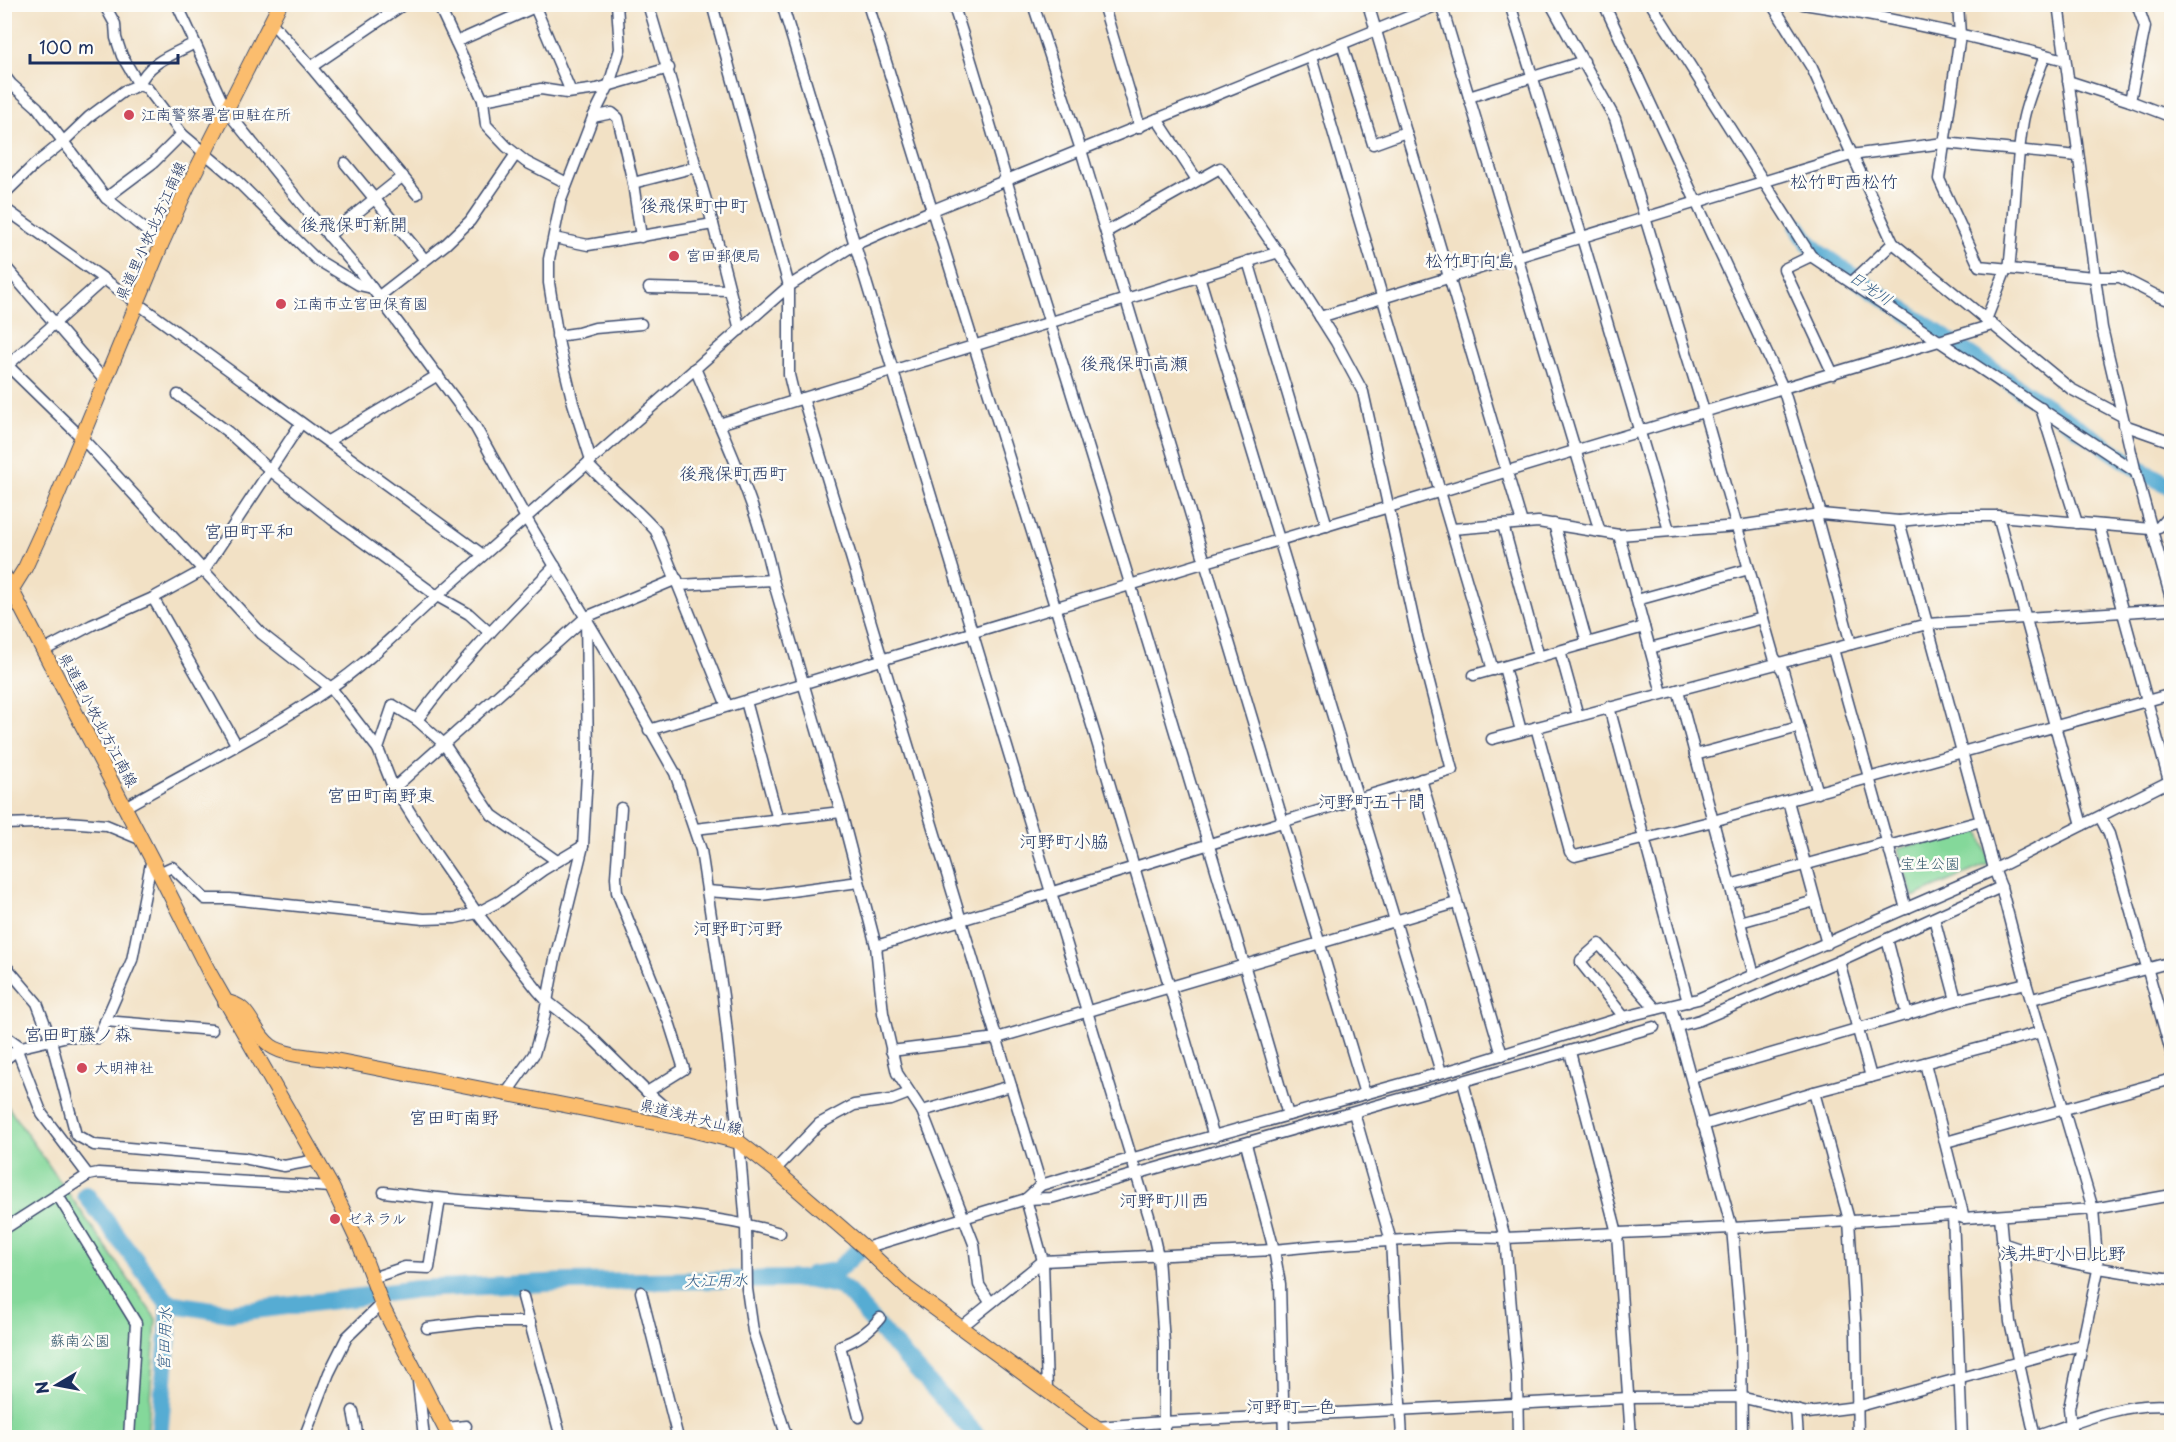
<svg xmlns="http://www.w3.org/2000/svg" width="2176" height="1442" font-family="'Playpen Sans','Klee One',sans-serif">
<rect width="100%" height="100%" fill="#fdfcf7"/>
<filter id="ink" filterUnits="userSpaceOnUse"><feTurbulence type="fractalNoise" baseFrequency=".0167" numOctaves="2"/><feDisplacementMap in="SourceGraphic" scale="12" xChannelSelector="R" yChannelSelector="G"/><feConvolveMatrix kernelMatrix="1 2 1 2 8 2 1 2 1" color-interpolation-filters="sRGB"/></filter>
<filter id="wash" filterUnits="userSpaceOnUse"><feTurbulence type="fractalNoise" baseFrequency=".008" numOctaves="4" result="noise"/><feDisplacementMap in="SourceGraphic" scale="24" xChannelSelector="R" yChannelSelector="G"/><feGaussianBlur stdDeviation="1.35" result="paint"/><feColorMatrix in="noise" values="0 0 0 0 0 0 0 0 0 0 0 0 0 0 0 0 0 1.4 0 .05"/><feComposite in="paint" operator="in"/></filter>
<g filter="url(#wash)">
<rect width="100%" height="100%" fill="#f2e1c5"/>
<g fill="#84d89a" stroke="#50847c" stroke-width="1.5">
<path d="M1978,827L1990,863L1913,897L1898,849Z"/>
<path d="M4,1101L156,1319L147,1437H5Z"/>
</g>
<g fill="none" stroke-linecap="round" stroke-linejoin="round">
<g stroke="#57acd3" stroke-width="18">
<path d="M1798,227L1808,242L1820,254L2142,471L2172,487"/>
<path d="M86,1195L168,1303V1334L159,1438"/>
<path d="M811,1275L836,1271L857,1252"/>
<path d="M386,1293L417,1289L567,1282L805,1279C842,1285 842,1282 865,1313L979,1438"/>
<path d="M168,1303L230,1313L368,1296"/>
</g>
</g>
</g>
<g filter="url(#ink)">
<g fill="none" stroke-linecap="round" stroke-linejoin="round">
<g stroke="#3b4a6d" stroke-width="13">
<g id="minor">
<path d="M104,4L115,24L116,38L122,56L139,85L147,88L182,134L233,177L316,259L359,285L372,288"/>
<path d="M177,4L226,110L309,213L360,272L475,426L526,518L618,672L675,773L701,850L723,996L739,1142L746,1225L747,1289L753,1331L787,1438"/>
<path d="M438,4L483,100L486,125L507,147L526,162L567,183"/>
<path d="M648,4L713,224L740,330"/>
<path d="M712,4L789,286V375L795,400"/>
<path d="M782,4L1149,1216L1158,1256L1164,1343V1438"/>
<path d="M868,4L1095,735L1214,1137"/>
<path d="M953,4C981,88 1003,172 1029,256C1118,541 1205,828 1288,1115"/>
<path d="M1033,4L1081,150L1365,1094"/>
<path d="M1103,4L1140,127"/>
<path d="M1368,4L1522,523"/>
<path d="M1441,4L1600,532"/>
<path d="M1510,4L1580,231L1669,530"/>
<path d="M1551,4L1615,119L1704,411L1774,657L1783,671L1818,793"/>
<path d="M1604,4L1783,388L1821,514"/>
<path d="M1651,4L1811,256L2136,472"/>
<path d="M1772,4L1812,68L1893,243L2071,389L2122,416"/>
<path d="M1803,4C1891,17 1979,38 2065,60"/>
<path d="M1958,4L1960,35L1939,179L1979,266L2094,277H2120L2157,296L2172,301"/>
<path d="M2058,4L2102,328L2135,469L2172,602"/>
<path d="M4,7L8,4"/>
<path d="M271,22L311,67L417,194"/>
<path d="M456,42L535,7L571,92"/>
<path d="M1342,44L1373,144L1406,132"/>
<path d="M1311,57L1493,670"/>
<path d="M311,67L404,4"/>
<path d="M4,75L11,84L37,107L106,198L154,162L182,134"/>
<path d="M2068,81L2130,101L2172,117"/>
<path d="M1469,97L1584,61"/>
<path d="M483,100L541,89L567,93L597,89L669,68"/>
<path d="M2130,101L2145,27L2137,4"/>
<path d="M593,117L612,113L618,118L633,183L641,237"/>
<path d="M1157,119L1197,180"/>
<path d="M345,163L425,260"/>
<path d="M633,183L696,167"/>
<path d="M4,194L33,166L64,141L89,117L124,91L139,85C148,62 174,54 195,43"/>
<path d="M106,198L162,243"/>
<path d="M4,208L104,279L483,555"/>
<path d="M328,236L403,176"/>
<path d="M554,238L588,245L713,224"/>
<path d="M1811,256L1784,269L1833,374"/>
<path d="M1248,261L1327,526"/>
<path d="M4,265L105,381"/>
<path d="M2009,269C2015,220 2015,170 2023,121C2027,99 2038,76 2045,55"/>
<path d="M1199,276L1441,1072"/>
<path d="M1852,282L1893,243"/>
<path d="M649,288L728,290"/>
<path d="M378,297L446,244L470,221L516,154"/>
<path d="M1320,317L1851,155L1944,143L2078,156"/>
<path d="M1986,320L2006,269"/>
<path d="M557,336L578,333L595,328L641,324"/>
<path d="M4,362L81,437L262,634L331,688L378,749L391,782L436,854L477,913L538,991L547,1001L584,1030L647,1092L691,1130"/>
<path d="M8,365L104,279"/>
<path d="M695,368C724,437 758,506 773,580L841,812L876,946L883,1013L897,1073L922,1111L974,1244L979,1285L990,1302"/>
<path d="M178,395L228,432L270,470L333,520L437,596L469,614L490,633"/>
<path d="M803,398L1041,1185"/>
<path d="M2041,408L2077,523"/>
<path d="M719,424L1279,252"/>
<path d="M2124,425L2172,442"/>
<path d="M328,441L438,375"/>
<path d="M591,460L573,403L559,345L549,283V259L561,200L593,117L609,85L620,49L617,4"/>
<path d="M588,463L591,468C612,490 636,508 656,531L727,706"/>
<path d="M1816,515L1851,644"/>
<path d="M1998,516L2082,825"/>
<path d="M1899,521L1994,869L2001,887L2026,983L2093,1209L2098,1270L2069,1408L2072,1438"/>
<path d="M1554,524L1587,643"/>
<path d="M1503,525L1539,657"/>
<path d="M2099,525L2169,781"/>
<path d="M1452,529L1538,522L1619,535L1738,526L1821,514L1899,521L1950,516H1998L2151,529L2159,527L2172,512"/>
<path d="M1619,535L1662,693"/>
<path d="M679,585L773,580"/>
<path d="M153,598L236,744"/>
<path d="M1637,600L1749,569"/>
<path d="M1650,648L1763,618"/>
<path d="M1833,649L1906,909"/>
<path d="M43,651L92,625L153,598L204,570L301,423"/>
<path d="M1560,651L1578,716"/>
<path d="M1504,667L1521,731"/>
<path d="M1474,675L1644,627"/>
<path d="M1678,690L1754,975"/>
<path d="M746,701L778,820"/>
<path d="M1609,707L1688,1002"/>
<path d="M417,720C458,664 506,615 555,566"/>
<path d="M1536,727L1570,852L1575,856L1713,821L2172,694"/>
<path d="M649,730L1992,325"/>
<path d="M1492,739L1927,624L2172,609"/>
<path d="M378,749L393,705L417,720L444,744L492,815L557,861"/>
<path d="M1695,755L1799,727"/>
<path d="M1421,779L1502,1055"/>
<path d="M394,788L586,617L677,579"/>
<path d="M1788,801L1827,944"/>
<path d="M125,807C193,768 265,733 330,688C369,662 402,627 437,596L789,286L854,245L933,210L1440,4"/>
<path d="M621,808L616,877L617,892L670,1025L684,1069L647,1092"/>
<path d="M2100,817L2109,834L2172,1055"/>
<path d="M4,824L67,822L106,825L142,840"/>
<path d="M695,829L841,812"/>
<path d="M159,873L172,867L205,899H230L424,919L455,918L477,913L500,901L543,870L583,846"/>
<path d="M1730,885L1881,844L1888,846L1981,821"/>
<path d="M707,891L761,895L859,882"/>
<path d="M1934,918L1956,1000"/>
<path d="M1740,922L1815,901"/>
<path d="M1887,939L1907,1015"/>
<path d="M876,946L1452,770L1417,636L1363,392L1336,342L1291,271L1220,168L1106,232"/>
<path d="M1839,961L1871,1077"/>
<path d="M4,964L37,1003L51,1040L76,1135L94,1145L243,1158L284,1166L316,1160"/>
<path d="M2032,999L2172,962"/>
<path d="M1671,1006L1732,1228L1741,1331L1742,1438"/>
<path d="M1624,1017L1581,963V960L1599,944L1656,1009"/>
<path d="M105,1021L212,1030"/>
<path d="M1678,1026L1700,1020L1839,961L2001,887"/>
<path d="M4,1035L21,1047"/>
<path d="M17,1050L42,1114L88,1175"/>
<path d="M891,1051L997,1038L1456,903"/>
<path d="M1570,1052L1617,1233L1631,1438"/>
<path d="M4,1060L21,1047L51,1040L68,1036L98,1038L132,960L152,858"/>
<path d="M1925,1063L1964,1218"/>
<path d="M1692,1077L1956,1000L2026,983"/>
<path d="M1463,1082L1505,1238L1517,1377L1518,1438"/>
<path d="M1814,1092L1849,1220L1856,1334L1858,1438"/>
<path d="M505,1095L534,1054L543,1023L555,959L583,846L588,756L586,618"/>
<path d="M922,1111L1011,1086"/>
<path d="M1354,1113L1391,1241L1402,1438"/>
<path d="M1703,1125L1814,1092L2041,1032"/>
<path d="M1946,1142L2172,1079"/>
<path d="M1246,1144L1274,1250L1280,1284L1284,1438"/>
<path d="M775,1170L819,1124L854,1105L891,1100L909,1093"/>
<path d="M384,1192C439,1199 493,1203 548,1206C629,1211 702,1211 780,1233"/>
<path d="M57,1194L136,1323L129,1438"/>
<path d="M1026,1199L1041,1185L1094,1169L1462,1067L1624,1017L1698,999L1987,873L2172,780"/>
<path d="M1026,1199L1043,1261L1047,1390"/>
<path d="M1953,1215L1962,1438"/>
<path d="M2000,1216L2010,1322L2035,1437C2078,1422 2125,1401 2172,1406"/>
<path d="M4,1229L88,1175L98,1173L332,1187"/>
<path d="M2002,1243C2057,1263 2114,1271 2172,1279"/>
<path d="M865,1248L1026,1199L1051,1198L1654,1027"/>
<path d="M372,1278L405,1267L429,1268L440,1199"/>
<path d="M641,1292L678,1438"/>
<path d="M523,1297L561,1438"/>
<path d="M427,1328L478,1322H530"/>
<path d="M960,1328L1043,1261L1274,1250L1326,1245L1451,1237L1505,1238L1732,1228L1953,1215L1964,1218L2093,1209L2172,1195"/>
<path d="M418,1381L424,1438"/>
<path d="M1796,1410L1798,1438"/>
<path d="M353,1411L358,1438"/>
<path d="M859,1417L840,1346C857,1340 869,1332 880,1318"/>
<path d="M446,1428L466,1426"/>
<path d="M304,1438L329,1373L347,1337L381,1304"/>
<path d="M1089,1438L1097,1427L1163,1422L1629,1398L1740,1397L1808,1413L1856,1407L2081,1345"/>
</g>
</g>
<g stroke="#3b4a6d" stroke-width="16">
<g id="major">
<path d="M4,575L159,873L209,972L332,1187L360,1246L384,1310L450,1438"/>
<path d="M12,589L25,568L52,509L162,243L187,188L280,4"/>
<path d="M225,1002C252,1004 251,1032 271,1046C285,1056 317,1057 335,1060L691,1130L739,1142L775,1170L865,1248L907,1288L1111,1438"/>
</g>
</g>
<use href="#minor" stroke="#fff" stroke-width="10"/>
<use href="#major" stroke="#fbbd6e" stroke-width="14"/>
</g>
</g>
<g fill="#d1495b" stroke="#fdfcf7" stroke-width="2">
<circle cx="129" cy="115" r="6"/>
<circle cx="674" cy="256" r="6"/>
<circle cx="281" cy="304" r="6"/>
<circle cx="82" cy="1068" r="6"/>
<circle cx="335" cy="1219" r="6"/>
</g>
<g text-anchor="middle" stroke-width="5" stroke-linejoin="round" paint-order="stroke">
<g font-size="15" fill="#1b2f5e" stroke="#fdfcf7" text-anchor="start">
<text x="141" y="120">江南警察署宮田駐在所</text>
<text x="686" y="261">宮田郵便局</text>
<text x="293" y="309">江南市立宮田保育園</text>
<text x="94" y="1073">大明神社</text>
<text x="347" y="1224">ゼネラル</text>
</g>
<g font-size="15" fill="#1b2f5e" stroke="#fdfcf7">
<text transform="translate(151 231) rotate(-66)" y="5">県道里小牧北方江南線</text>
<text transform="translate(98 720) rotate(62)" y="5">県道里小牧北方江南線</text>
<text transform="translate(691 1117) rotate(14)" y="5">県道浅井犬山線</text>
</g>
<g font-size="15" fill="#35596d" stroke="#fdfcf7">
<text x="1930" y="869">宝生公園</text>
<text x="80" y="1346">蘇南公園</text>
</g>
<g font-size="16" font-style="italic" fill="#305b87" stroke="#fdfcf7">
<text transform="translate(1871 288) rotate(34)" y="6">日光川</text>
<text transform="translate(716 1280) rotate(-1)" y="6">大江用水</text>
<text transform="translate(164 1339) rotate(-88)" y="6">宮田用水</text>
</g>
<g font-size="18" fill="#1b2f5e" stroke="#fdfcf7">
<text x="1844" y="188">松竹町西松竹</text>
<text x="694" y="212">後飛保町中町</text>
<text x="354" y="231">後飛保町新開</text>
<text x="1470" y="267">松竹町向島</text>
<text x="1134" y="370">後飛保町高瀬</text>
<text x="733" y="480">後飛保町西町</text>
<text x="249" y="538">宮田町平和</text>
<text x="381" y="802">宮田町南野東</text>
<text x="1372" y="808">河野町五十間</text>
<text x="1064" y="848">河野町小脇</text>
<text x="738" y="935">河野町河野</text>
<text x="78" y="1041">宮田町藤ノ森</text>
<text x="454" y="1124">宮田町南野</text>
<text x="1164" y="1207">河野町川西</text>
<text x="2063" y="1260">浅井町小日比野</text>
<text x="1291" y="1413">河野町一色</text>
</g>
</g>
<rect width="2176" height="1442" fill="none" stroke="#fdfcf7" stroke-width="24"/>
<g transform="translate(57 1385) rotate(260)" stroke="#fdfcf7" stroke-width="4.5" paint-order="stroke">
<path d="M0-4.5L10 22L0 15L-10 22Z" fill="#1b2f5e"/>
<text y="-9" font-size="16" font-weight="bold" text-anchor="middle" fill="#1b2f5e">N</text>
</g>
<path d="M30 54v9h148v-9" fill="none" stroke="#1b2f5e" stroke-width="3"/>
<text x="39" y="54" font-size="18" fill="#1b2f5e" stroke="#fdfcf7" stroke-width="4.5" paint-order="stroke">100 m</text>
</svg>
